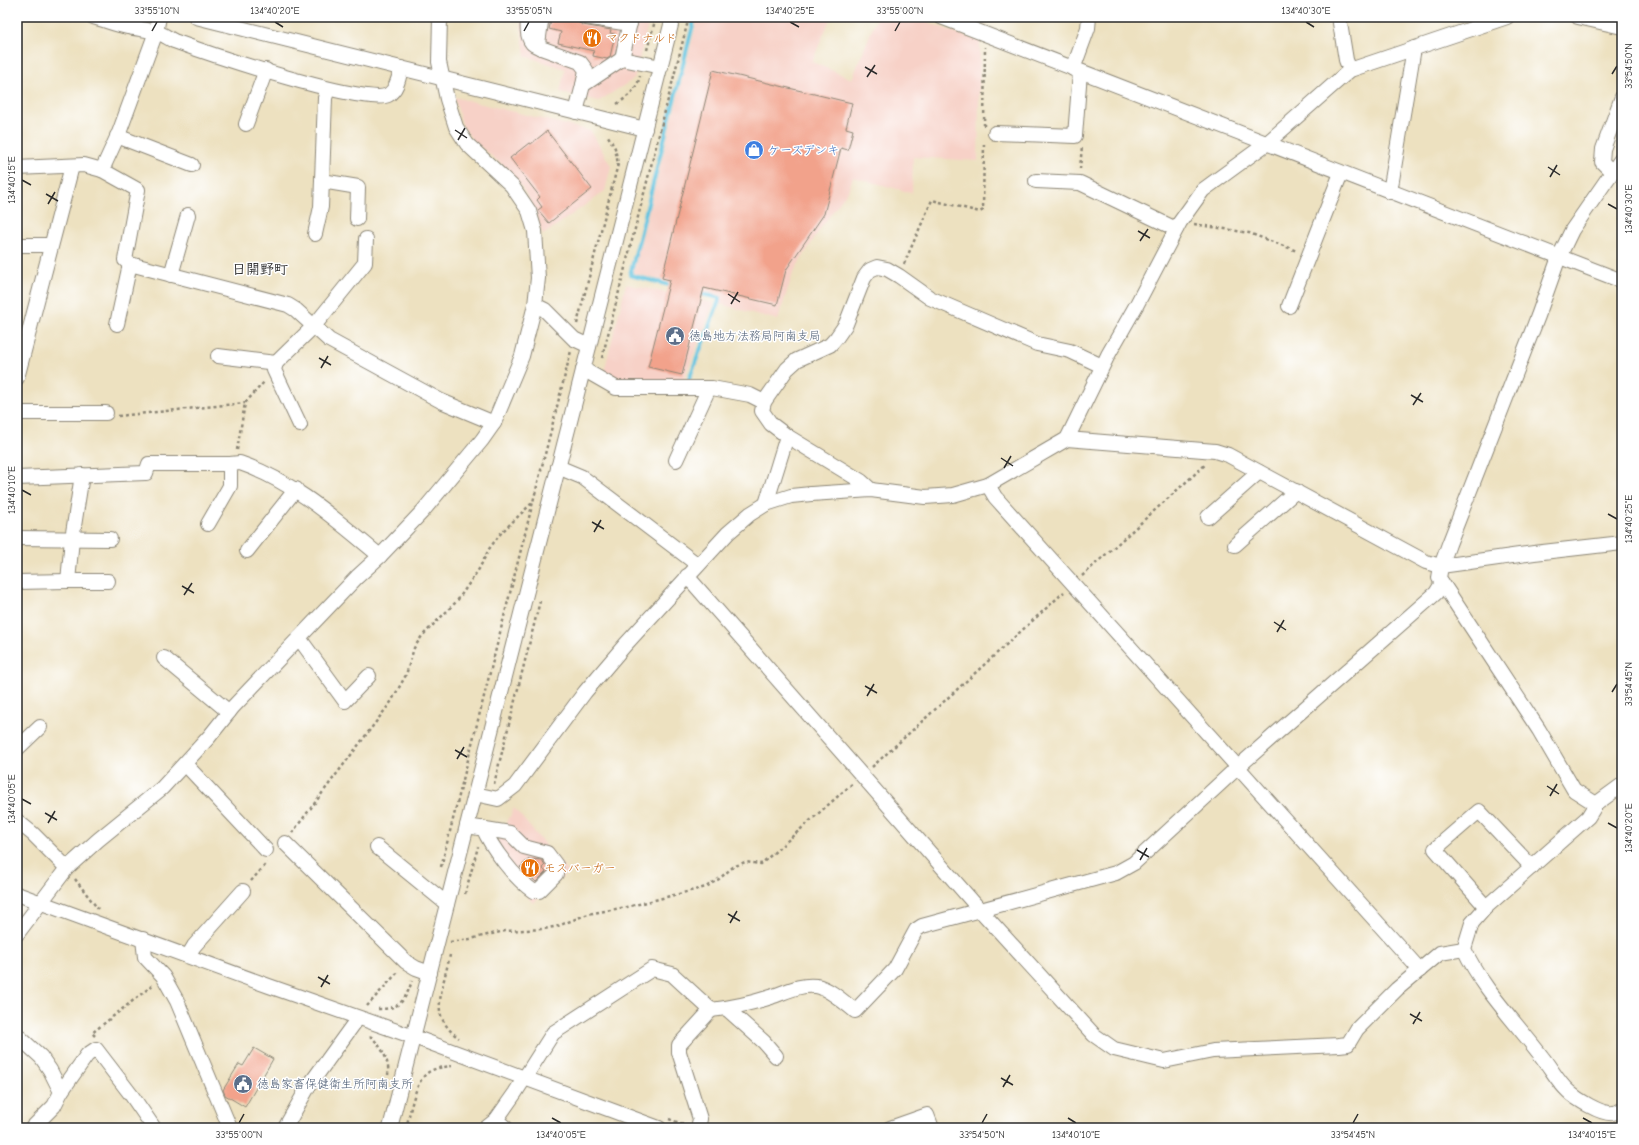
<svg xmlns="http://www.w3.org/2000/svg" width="1639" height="1145" font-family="'Comic Neue','Klee One',sans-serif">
<rect width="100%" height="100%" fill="#fff"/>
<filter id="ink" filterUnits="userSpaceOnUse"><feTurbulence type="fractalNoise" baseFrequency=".025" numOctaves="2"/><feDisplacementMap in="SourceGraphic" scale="8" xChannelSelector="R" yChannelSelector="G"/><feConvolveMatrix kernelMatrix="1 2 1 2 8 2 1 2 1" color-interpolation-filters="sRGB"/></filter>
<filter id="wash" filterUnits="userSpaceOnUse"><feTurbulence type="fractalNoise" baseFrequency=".012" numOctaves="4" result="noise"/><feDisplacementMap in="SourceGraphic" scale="16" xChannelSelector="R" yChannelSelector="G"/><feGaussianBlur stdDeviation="0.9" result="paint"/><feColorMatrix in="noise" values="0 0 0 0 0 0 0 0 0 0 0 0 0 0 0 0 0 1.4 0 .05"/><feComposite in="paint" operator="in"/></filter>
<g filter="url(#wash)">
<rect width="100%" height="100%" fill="#ede1c0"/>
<g fill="#f7d1c7">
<path d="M520,17H650L634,79L599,101L560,92L565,69L525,56Z"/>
<path d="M698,17H831L812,62L852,79L877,17H913L980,41L978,161L913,157L912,193L853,177L848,191L822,226L793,273L778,320L720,304L721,296L633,273Z"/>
<path d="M454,97L591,131L611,166L605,191L543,235L531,203L521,186L500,163L473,141L463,127Z"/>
<path d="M626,284L714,303L683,382L616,383L603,376Z"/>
<path d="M514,808L568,872L533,903L492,854Z"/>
</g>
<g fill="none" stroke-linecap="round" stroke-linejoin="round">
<g stroke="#61c3e0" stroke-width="4">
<path d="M673,286L630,275L695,17"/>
<path d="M689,379L720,298L697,293"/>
</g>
</g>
<g id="blocks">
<g fill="#f2a28b">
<path d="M552,17L577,18L579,23L583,25L611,30L610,33L615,34L610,57L607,59L593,56L594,51L558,43L561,32L549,29Z"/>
<path d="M713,70L852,103L846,128L853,130L848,150L841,148L824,214L786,270L777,305L704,288L682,375L648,367L670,280L662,278Z"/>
<path d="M547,131L592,189L549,223L538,210L542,207L537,200L540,197L510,158L529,143L531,144Z"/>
<path d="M529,859L542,860L545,865L542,868L546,872L536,882L520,867Z"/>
<path d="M254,1048L273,1059L245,1107L225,1095L223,1090L239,1064L243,1066Z"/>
</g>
</g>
</g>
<g filter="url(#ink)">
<use href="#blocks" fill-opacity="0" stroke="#8c8676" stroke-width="1"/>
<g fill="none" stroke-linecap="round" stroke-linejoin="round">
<g stroke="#8c8676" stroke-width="16">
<g id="minor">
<path d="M93,17C105,20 116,25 128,27C137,29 147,29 155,32C162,33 168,38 174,41C204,52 366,107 388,95C397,90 399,77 401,68"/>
<path d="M196,17L645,129"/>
<path d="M530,17C526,23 527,37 532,43C534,45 539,47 541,48"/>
<path d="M544,17L541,22L538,44L541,48L580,62L586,70L583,85"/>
<path d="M585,17L630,24"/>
<path d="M941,17L1622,281"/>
<path d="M1339,17L1346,60L1350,70"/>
<path d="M1578,17L1622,27"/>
<path d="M622,59L631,17"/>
<path d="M1073,69L1088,28L1089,17"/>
<path d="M576,112L583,85L622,59L661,67"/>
<path d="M246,124L266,70"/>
<path d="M995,133L1075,136L1080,72"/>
<path d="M117,136L192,165"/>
<path d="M17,168L84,165L102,170L119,133L156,32L159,17"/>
<path d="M102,170L138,190L125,260L130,264L288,305L296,310L329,340L441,401L494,423"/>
<path d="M1612,172L1602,162L1603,149L1622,97"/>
<path d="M322,181L358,187L357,219"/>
<path d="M1036,181L1080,183L1176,229"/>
<path d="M1390,192L1414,48"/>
<path d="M315,234L321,207L325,98L328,89"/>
<path d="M17,245H51"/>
<path d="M171,275L188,215"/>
<path d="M535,305L545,310L574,339L589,346"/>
<path d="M1289,306L1341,173"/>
<path d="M117,324L130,264"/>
<path d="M218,356L276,363L274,370L300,425"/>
<path d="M276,363L314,326L365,263L366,239"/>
<path d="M583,369L616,388H712L750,395L764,402"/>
<path d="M17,378L72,166"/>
<path d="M17,413H106"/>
<path d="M1067,439L1215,451L1228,455L1426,562L1441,566L1534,553L1622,543"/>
<path d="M676,460L709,388"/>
<path d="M558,467L582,477L698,565"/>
<path d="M82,475L72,539L68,581H108"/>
<path d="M17,478L146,473L149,464H230"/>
<path d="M988,485L995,497L1420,970"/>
<path d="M871,490L861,481L787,436L771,424L762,411L764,402L787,369L797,360L830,345L837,337L846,324L864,278L870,270L877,267L887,269L899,276L930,298L1037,344L1070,351L1102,366"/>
<path d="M766,504L787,436"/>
<path d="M1208,517L1259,472"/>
<path d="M208,524L230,486V464L240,463C295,482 336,520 380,556"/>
<path d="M17,538L110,539"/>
<path d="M1235,545L1296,491"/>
<path d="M247,551L296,489"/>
<path d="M687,576L980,910L1094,1035L1114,1049L1164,1061L1213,1051L1339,1045L1348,1044L1357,1029L1397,989L1440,953L1464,949"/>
<path d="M17,582L68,581"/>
<path d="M299,638L345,701L369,676"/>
<path d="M164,658L229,712"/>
<path d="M17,749L40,727"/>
<path d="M185,764L266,850"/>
<path d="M1622,785L1596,804L1588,817L1486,907L1472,923L1464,949C1483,990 1515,1021 1542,1057C1551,1068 1558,1082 1568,1091C1576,1099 1602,1115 1613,1113C1616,1113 1619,1111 1622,1110"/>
<path d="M475,794L498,799L515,786L585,692L625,645L728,533L750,514L766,504L791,496L811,494L871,490L925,497L953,495L988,485L1067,439L1108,355L1137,304L1180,222L1203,190L1266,144L1350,70L1507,17"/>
<path d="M1596,804L1574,790L1539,730L1439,578L1441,566L1449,544L1538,316L1559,257L1572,230L1622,158"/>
<path d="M17,821L33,834L67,868"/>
<path d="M467,826L510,833L524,847L547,853L556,865V874L539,891H533C514,878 492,848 483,828"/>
<path d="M285,843L406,962L416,968L430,973"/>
<path d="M377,847L447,904"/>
<path d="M17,894L269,986L414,1037L659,1128"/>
<path d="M1486,907L1435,849L1479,811L1532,867"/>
<path d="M17,934L67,868L98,840L162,788L209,737L233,707L357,577L380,556L422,512L482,440L494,423L522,356L535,305L538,278L535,231L529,211L512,186L467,144L456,127L447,99L439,62L440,17"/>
<path d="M143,939L145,957L163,976L177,1001L230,1128"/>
<path d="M188,956L194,946L243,891"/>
<path d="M726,1008L764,1042L776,1056"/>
<path d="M17,1035L41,1057L50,1070L61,1092L54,1106L32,1128"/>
<path d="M61,1092L87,1055L96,1049L132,1096L154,1128"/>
<path d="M496,1120L506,1128"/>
<path d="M285,1128L308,1087L358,1018"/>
<path d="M390,1128L673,17"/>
<path d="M486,1128L496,1120L515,1093L553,1033L652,969L672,974L711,1010C731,1008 752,1003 771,997C786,992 800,984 816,986C829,988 845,1003 855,1011L895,969L916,930L922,926L1116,873L1134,863L1238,767L1436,593L1442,583"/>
<path d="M698,1128L700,1119L679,1052V1045L711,1010"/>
<path d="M890,1128L927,1115L932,1128"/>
</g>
</g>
<g stroke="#8c8676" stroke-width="2.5" stroke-dasharray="3 3" stroke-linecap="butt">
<path d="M647,50L656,17"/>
<path d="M617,104C628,97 637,89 640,76"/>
<path d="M984,126L985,47"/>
<path d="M1080,169L1082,146"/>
<path d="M1194,224L1249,233L1297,251"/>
<path d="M904,264L932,200L980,212L983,210L984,141"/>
<path d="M577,324L618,164L615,148L608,136"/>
<path d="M602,358L689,17"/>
<path d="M118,416L245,403"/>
<path d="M237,450L245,403L265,381"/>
<path d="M1082,576L1206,464"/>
<path d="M872,767L1064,592"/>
<path d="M494,784L540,601"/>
<path d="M292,833L391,702L406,675L414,648L422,636L457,601L479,569L489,549L501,533L533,502"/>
<path d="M441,867L571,351"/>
<path d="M75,879L98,909"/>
<path d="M251,881L267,863"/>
<path d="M465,894L478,847"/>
<path d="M450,942L470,939L505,931L544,929L558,926L588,914L627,907L706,887L719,879L733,867L745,862L761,864L853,783"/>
<path d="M450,955C447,970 438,997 440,1011C441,1021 451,1033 459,1038"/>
<path d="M367,1006L398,972"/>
<path d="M378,1009C400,1009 405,1001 412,981"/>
<path d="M95,1036L92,1033L154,984"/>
<path d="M370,1036C381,1045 390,1061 388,1075"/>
<path d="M669,1119L685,1125"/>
<path d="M406,1128C410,1114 414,1085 426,1074C433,1068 443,1067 452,1066"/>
</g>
<use href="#minor" stroke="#fff" stroke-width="14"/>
</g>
</g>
<path fill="none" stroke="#2b2b2b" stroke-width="1.5" d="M275,22L283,27M790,22L799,27M1306,22L1314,27M152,31L157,22M524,31L529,22M895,31L900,22M865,67L877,74M1612,74L1617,66M867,77L875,65M455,130L467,138M458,140L465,128M1548,167L1560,175M1550,177L1557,165M22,180L31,185M46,194L58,201M48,204L55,192M1608,204L1617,209M1138,231L1150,238M1140,241L1148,229M728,294L740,302M731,304L738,292M319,358L331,365M321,368L328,356M1411,395L1423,402M1413,405L1421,393M1001,458L1013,466M1004,468L1011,456M22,490L31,495M1608,514L1617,519M592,522L604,529M594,532L601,520M182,586L194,593M184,595L192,583M1274,622L1286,630M1277,632L1284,620M865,686L877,693M1612,692L1617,684M867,696L874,684M455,750L467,757M457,759L464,747M1547,786L1559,794M1550,796L1557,784M22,799L31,804M45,813L57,820M48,823L55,811M1608,823L1617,828M1137,850L1149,857M1140,860L1147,848M728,914L740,921M730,923L737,911M318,977L330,984M321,987L328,975M1410,1014L1422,1021M1413,1024L1420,1012M1001,1078L1013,1085M1003,1087L1010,1075M552,1118L561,1123M1068,1118L1076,1123M1583,1118L1592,1123M239,1123L244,1114M982,1123L987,1114M1353,1123L1358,1114"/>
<defs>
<g id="restaurant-disc" transform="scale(1)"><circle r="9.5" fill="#e8710a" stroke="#fff"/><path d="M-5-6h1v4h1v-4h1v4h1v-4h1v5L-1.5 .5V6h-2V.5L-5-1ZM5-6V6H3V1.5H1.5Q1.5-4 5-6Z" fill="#fff"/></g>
<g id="shop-disc" transform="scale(1)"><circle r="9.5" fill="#3f7fe0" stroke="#fff"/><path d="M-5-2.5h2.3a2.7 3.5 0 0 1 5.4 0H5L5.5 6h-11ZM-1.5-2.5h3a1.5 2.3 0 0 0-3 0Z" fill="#fff"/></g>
<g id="civic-disc" transform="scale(1)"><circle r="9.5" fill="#5c6f8a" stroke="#fff"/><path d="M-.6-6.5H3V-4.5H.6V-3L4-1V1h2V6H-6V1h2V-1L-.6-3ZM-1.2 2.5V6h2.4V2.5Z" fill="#fff"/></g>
</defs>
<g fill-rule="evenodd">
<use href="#restaurant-disc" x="592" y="38"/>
<use href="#shop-disc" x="754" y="150"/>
<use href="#civic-disc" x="675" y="336"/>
<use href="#restaurant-disc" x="530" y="868"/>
<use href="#civic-disc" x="243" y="1084"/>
</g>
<g text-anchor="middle" stroke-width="3" stroke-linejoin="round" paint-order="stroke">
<g font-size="12" fill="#c56008" stroke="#fff" text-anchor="start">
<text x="606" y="42">マクドナルド</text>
<text x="544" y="872">モスバーガー</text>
</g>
<g font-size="12" fill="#366cbe" stroke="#fff" text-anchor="start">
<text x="768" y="154">ケーズデンキ</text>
</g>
<g font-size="12" fill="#4e5e75" stroke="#fff" text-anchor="start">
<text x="689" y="340">徳島地方法務局阿南支局</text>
<text x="257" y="1088">徳島家畜保健衛生所阿南支所</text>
</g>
<g font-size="14" font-weight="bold" fill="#2b2b2b" stroke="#fff">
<text x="260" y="274">日開野町</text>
</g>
</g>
<rect width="1639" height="1145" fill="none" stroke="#fff" stroke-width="44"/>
<rect x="22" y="22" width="1595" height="1101" fill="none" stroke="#2b2b2b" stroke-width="1.5"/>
<g font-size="10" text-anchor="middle" fill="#2b2b2b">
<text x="157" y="14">33°55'10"N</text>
<text x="275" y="14">134°40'20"E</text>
<text x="529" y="14">33°55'05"N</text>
<text x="790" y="14">134°40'25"E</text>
<text x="900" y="14">33°55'00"N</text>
<text x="1306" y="14">134°40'30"E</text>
<text transform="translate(1628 66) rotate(-90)" y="4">33°54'50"N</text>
<text transform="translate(11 180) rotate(-90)" y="4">134°40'15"E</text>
<text transform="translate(1628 209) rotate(-90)" y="4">134°40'30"E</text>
<text transform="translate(11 490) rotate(-90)" y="4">134°40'10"E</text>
<text transform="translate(1628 519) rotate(-90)" y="4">134°40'25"E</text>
<text transform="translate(1628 684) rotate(-90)" y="4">33°54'45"N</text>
<text transform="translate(11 799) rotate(-90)" y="4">134°40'05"E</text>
<text transform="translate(1628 828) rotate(-90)" y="4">134°40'20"E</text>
<text x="239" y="1138">33°55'00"N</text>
<text x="561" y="1138">134°40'05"E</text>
<text x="982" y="1138">33°54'50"N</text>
<text x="1076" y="1138">134°40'10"E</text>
<text x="1353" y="1138">33°54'45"N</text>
<text x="1592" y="1138">134°40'15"E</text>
</g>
</svg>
